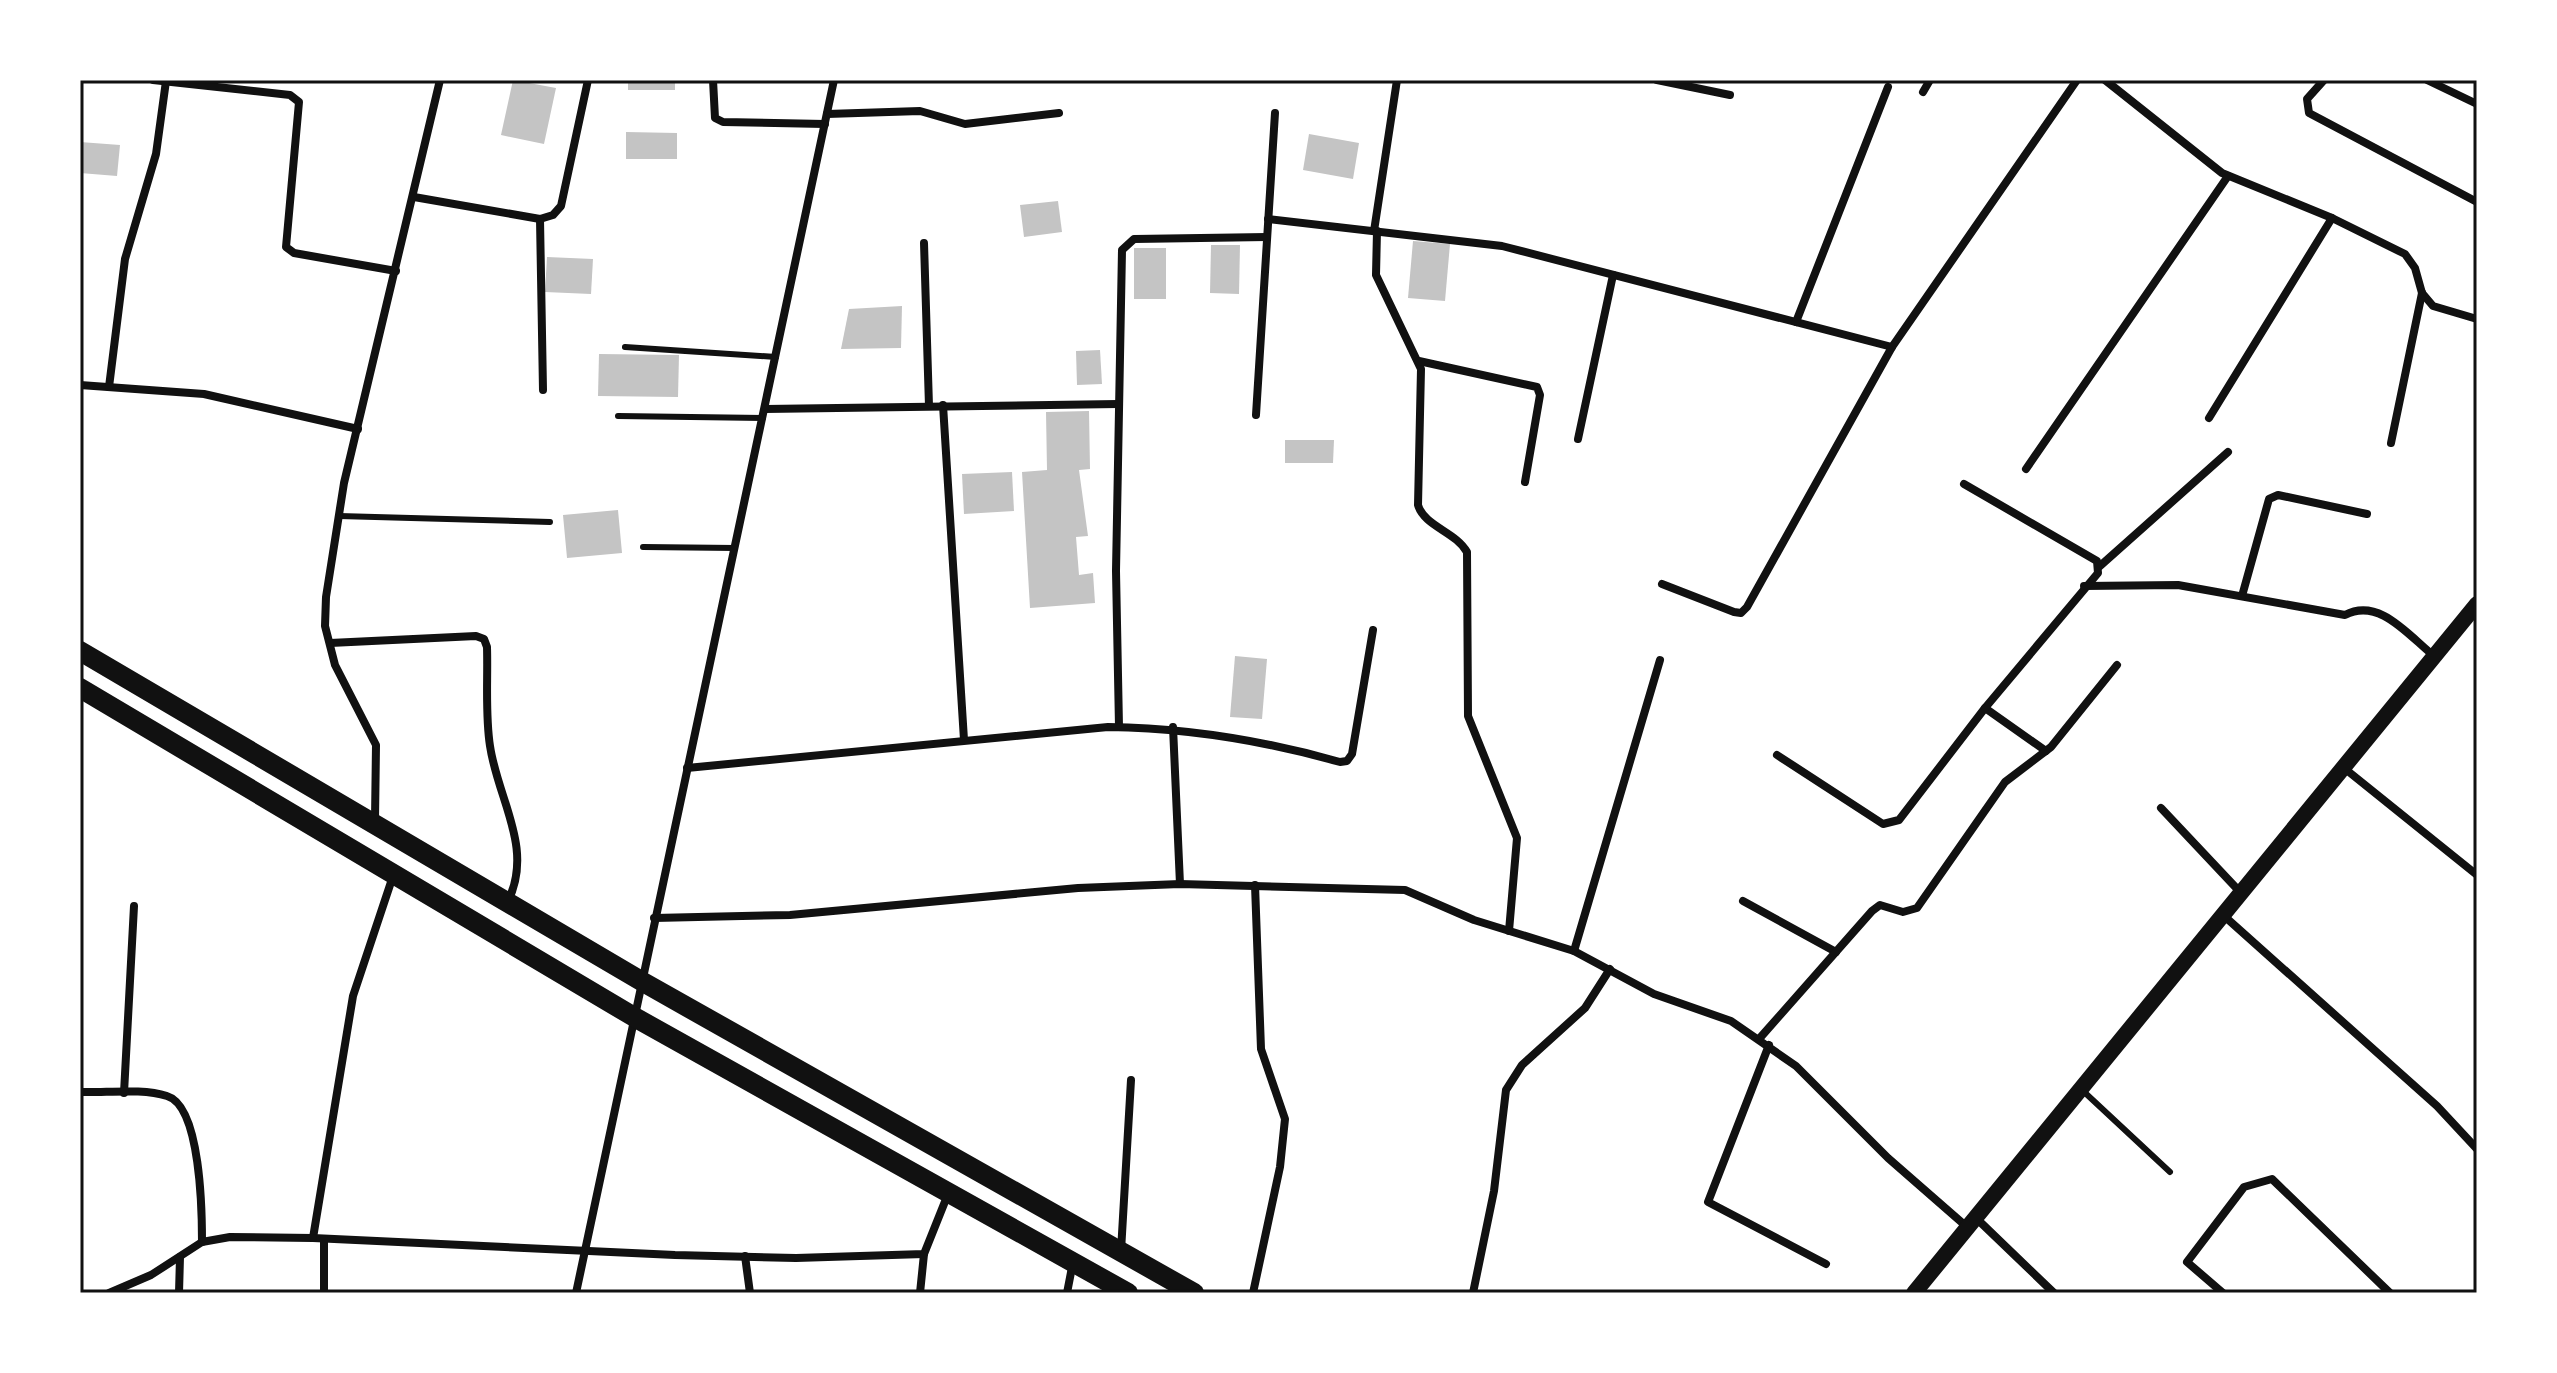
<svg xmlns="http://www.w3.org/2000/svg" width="2557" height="1373" font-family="Manrope,sans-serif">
<rect width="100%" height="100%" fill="#fff"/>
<g fill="#c4c4c4">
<path d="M513,80L556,88L544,144L501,135Z"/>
<rect x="628" y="80" width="47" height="10"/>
<path d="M626,132L677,133V159H626Z"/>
<path d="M1309,134L1359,143L1353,179L1303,170Z"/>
<path d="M80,142L120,145L117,176L80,173Z"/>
<path d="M1058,201L1062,232L1024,237L1020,205Z"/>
<path d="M1413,241L1450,244L1445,301L1408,298Z"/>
<path d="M1211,245H1240L1239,294L1210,293Z"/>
<rect x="1134" y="248" width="32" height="51"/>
<path d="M547,257L593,259L591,294L545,292Z"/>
<path d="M902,306L901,348L841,349L849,309Z"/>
<path d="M1100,350L1102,384L1077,385L1076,351Z"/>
<path d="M599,354L679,355L678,397L598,396Z"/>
<path d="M1089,411L1090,469L1079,470L1088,536L1076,537L1079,575L1093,573L1095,603L1030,608L1022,472L1047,470L1046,412Z"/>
<path d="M1285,440H1334L1333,463H1285Z"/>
<path d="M1012,472L1014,511L964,514L962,474Z"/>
<path d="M618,510L622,553L567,558L563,515Z"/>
<path d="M1235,656L1267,659L1262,719L1230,717Z"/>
</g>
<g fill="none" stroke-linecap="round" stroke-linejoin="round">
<g stroke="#111" stroke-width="6">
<path d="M625,347L776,357"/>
<path d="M618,416L763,418"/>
<path d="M339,516L550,522"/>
<path d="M643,547L735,548"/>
<path d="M2082,1090L2170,1172"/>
</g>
<g stroke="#111" stroke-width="8">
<path d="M153,80L290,95L299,102L286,247L294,253L396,271"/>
<path d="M713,80L715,118L723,122L825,124"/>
<path d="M1657,80L1730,95"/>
<path d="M2105,80L2222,173L2332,218L2405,254L2415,268L2422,293L2433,306L2477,319"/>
<path d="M2324,80L2307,99L2309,113L2477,202"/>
<path d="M2427,80L2477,104"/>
<path d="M1923,92L1930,80"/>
<path d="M827,114L920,111L965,124L1059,113"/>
<path d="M414,197L540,219L553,215L561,206L588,80"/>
<path d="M540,219L543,390"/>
<path d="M1268,219L1502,246L1892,347"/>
<path d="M1374,231L1397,80"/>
<path d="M1377,231L1376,275L1421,369L1418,505C1424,526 1456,532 1467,552L1468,716L1517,838L1509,931"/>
<path d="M924,243L929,406"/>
<path d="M1796,322L1888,87"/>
<path d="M1419,361L1537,387L1540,395L1525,482"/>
<path d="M80,385L204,394L358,429"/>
<path d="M109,387L125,259L156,154L166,81"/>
<path d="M943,405L964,740"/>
<path d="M765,409L1118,404"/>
<path d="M1256,415L1275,113"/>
<path d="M2209,418L2332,218"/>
<path d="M1578,439L1613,275"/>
<path d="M2391,443L2422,293"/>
<path d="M2026,469L2228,176"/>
<path d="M2100,566L2228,452"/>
<path d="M1662,584L1734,612L1741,613L1747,607L1892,347L2077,80"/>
<path d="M2084,586L2178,585L2345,615C2379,597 2408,635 2434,656"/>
<path d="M2242,596L2269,499L2278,495L2367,514"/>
<path d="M330,643L476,636L484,639L487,647C488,680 485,714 490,746C498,800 534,848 508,901"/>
<path d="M1985,708L2046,751"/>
<path d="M1119,727L1116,571L1122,250L1134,239L1267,237"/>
<path d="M1173,727L1180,884"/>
<path d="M1777,755L1883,824L1899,820L1985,708L2098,573L2097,561L1964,484"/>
<path d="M687,768L1108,727C1188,728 1262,740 1340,762L1347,761L1352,754L1373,630"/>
<path d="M2344,768L2477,875"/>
<path d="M2161,808L2241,893"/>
<path d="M375,820L376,745L335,665L325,626L326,597L344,483L440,80"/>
<path d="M393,876L353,996L313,1238L675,1255L796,1258L924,1254L948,1194"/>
<path d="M1743,901L1836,952"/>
<path d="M2223,915L2437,1106L2477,1149"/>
<path d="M654,918L790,915L1078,888L1180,884L1405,890L1474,920L1574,951L1654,994L1731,1021L1796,1066L1888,1158L1967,1227"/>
<path d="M1574,951L1660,660"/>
<path d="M1759,1039L1872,911L1880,905L1903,912L1917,908L2005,782L2051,747L2117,665"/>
<path d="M1769,1045L1708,1202L1826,1264"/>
<path d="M80,1092C106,1093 142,1088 167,1096C201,1106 202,1213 202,1242"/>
<path d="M124,1093L134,906"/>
<path d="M1976,1218L2054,1293"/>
<path d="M324,1239V1293"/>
<path d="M1121,1251L1131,1080"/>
<path d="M745,1256L750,1293"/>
<path d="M109,1293L151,1275L202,1242L230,1237L313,1238"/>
<path d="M179,1293L180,1257"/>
<path d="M576,1293L834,80"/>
<path d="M920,1293L924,1254"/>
<path d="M1067,1293L1073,1262"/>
<path d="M1253,1293L1280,1167L1285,1119L1261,1049L1255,885"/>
<path d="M1473,1293L1494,1191L1506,1090L1522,1065L1585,1008L1610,969"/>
<path d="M2223,1293L2187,1262L2244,1187L2272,1179L2390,1293"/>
</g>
<path stroke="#111" stroke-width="16" d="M1914,1293L2477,604"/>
<g stroke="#111" stroke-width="20">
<path d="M80,651L643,982L1194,1293"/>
<path d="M80,688L636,1018L1128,1293"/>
</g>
</g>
<rect width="2557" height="1373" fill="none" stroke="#ffffff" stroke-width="164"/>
<rect x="82" y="82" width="2393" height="1209" fill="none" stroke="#111" stroke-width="3"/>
</svg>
